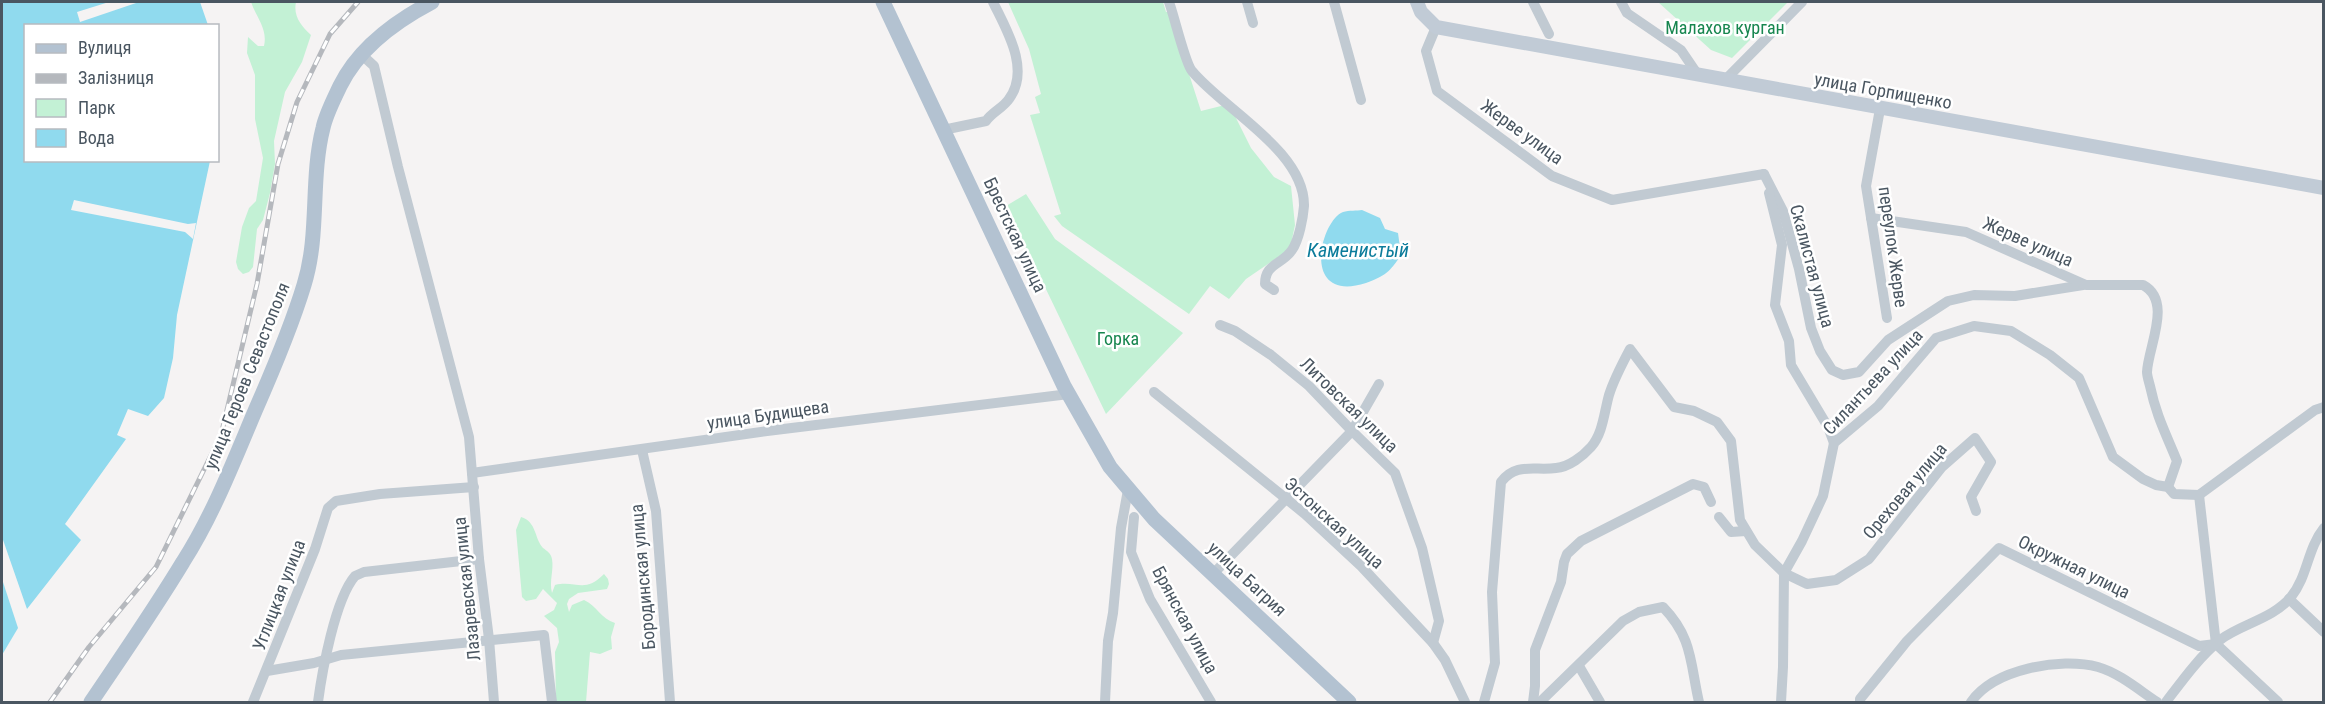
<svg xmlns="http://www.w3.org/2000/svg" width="2325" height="704" font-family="'Roboto Condensed',sans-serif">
<rect width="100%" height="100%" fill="#f5f3f3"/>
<g fill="#c3f1d5">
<path d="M251,2H296C293,16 301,26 311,35L302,62L285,92L274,141L275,164L270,193L263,220L257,229L253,267L249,272L243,274L238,269L236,262L242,227L249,208L256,201L263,158L255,119V75L247,53L248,37L258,46H264C268,29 256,17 251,2Z"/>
<path d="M1008,2H1163L1166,12H1169L1201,111L1229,104L1251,148L1274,177L1291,186L1295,225L1290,249L1246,279L1229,299L1210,286L1189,314L1062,226L1054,216L1061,214L1030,115L1040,113L1035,97L1041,94L1029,49Z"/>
<path d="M1658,2H1788L1732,58L1711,50Z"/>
<path d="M1026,194L1055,239L1183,333L1106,414L1006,206Z"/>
<path d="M521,517C537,522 534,538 543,548C547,551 551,553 552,559C554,570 549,581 552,593L555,585C576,580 585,594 604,574L608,579L609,584L607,589L578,593L569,599L567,604L569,612L572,605L584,600C597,606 601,619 615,623L611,637L612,649L600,654L590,652L586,702H556L555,652L559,642L557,628L544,616L554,610L557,603L543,589L536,599L526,601L522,597L516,530Z"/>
</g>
<g fill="#90daee">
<path d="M2,2H200L208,25L26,26V160L210,161L177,315L173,358L164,398L148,416L128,409L117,435L126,439L65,524L81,540L27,609L2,537Z"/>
<path d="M1362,210L1380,218L1385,229L1398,233L1401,255C1390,272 1385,276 1366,283C1300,304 1320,221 1343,212C1349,210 1357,211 1362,210Z"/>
<path d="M2,579L18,628L2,655Z"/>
</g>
<g fill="#f5f3f3">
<path d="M109,2H139L80,22L77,12Z"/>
<path d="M74,200L188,224L196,223L193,239L185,232L71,210Z"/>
</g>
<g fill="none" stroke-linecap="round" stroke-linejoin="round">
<g stroke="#c1cad2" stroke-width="10">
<path d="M1169,2C1174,15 1185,63 1192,71C1223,109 1305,151 1304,206C1303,218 1299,240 1292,250C1282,265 1265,263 1265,284L1274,290"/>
<path d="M1247,2L1253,23"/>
<path d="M1334,2L1361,100"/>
<path d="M1533,2L1549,34"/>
<path d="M1621,2L1627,13L1681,50L1698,75"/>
<path d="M1436,27L1426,51L1437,91L1552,176L1612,200L1764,174"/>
<path d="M362,55L374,66L398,167L469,437L479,559L489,639L494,702"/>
<path d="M1724,81L1802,2"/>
<path d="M1880,109L1866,186L1887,318"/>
<path d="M943,130L986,121C992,112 1003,108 1009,99C1031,69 1006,29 993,2"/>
<path d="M1764,174L1783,211L1799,269L1811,328L1820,351L1832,370L1843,375L1859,372L1888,340L1948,301L1974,295L2015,296L2083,285"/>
<path d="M1769,193L1782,245L1775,305L1789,341L1791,365L1828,427L1834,443"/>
<path d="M1871,218L1966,232L2086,285H2143C2173,301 2148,347 2147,372C2147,376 2149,382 2150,386C2156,415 2166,434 2177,461L2168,487"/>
<path d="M1220,325L1235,331L1271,355L1309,386L1352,431L1395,473L1422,548L1439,621L1433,643"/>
<path d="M1154,392L1305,514L1361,566L1433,643L1445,660L1465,702"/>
<path d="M642,450L656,511L670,702"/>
<path d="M472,473L767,431L1069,394"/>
<path d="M2199,495L2216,644"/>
<path d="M1134,517L1131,552L1150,599L1211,702"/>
<path d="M1719,517L1731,532L1746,531"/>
<path d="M1784,573L1802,541L1823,496L1834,443L1878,406L1936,338L1974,326L2011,331L2050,355L2079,378L2113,457L2143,479L2156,485L2168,487L2174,494L2199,495L2315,410L2324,407"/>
<path d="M1213,574L1352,431L1379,384"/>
<path d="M2289,599L2324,632"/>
<path d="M1579,666L1600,702"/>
<path d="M267,671L314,663L341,655L544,635L552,702"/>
<path d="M253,702L315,549L328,508L336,501L380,494L474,487"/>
<path d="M318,702C322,672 335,599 355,576L364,572L479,559"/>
<path d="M1105,702L1108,641L1113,613L1121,528L1128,490"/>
<path d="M1484,702L1495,663L1492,592L1501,482C1516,462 1535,471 1556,468C1569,467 1583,456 1591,447C1603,433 1604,413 1609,395C1614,379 1622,364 1630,349L1674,407L1694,411L1717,422L1731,441L1740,520L1755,545L1784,573L1807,584L1836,580L1869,559L1942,467L1975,438L1991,462L1971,497L1976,511"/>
<path d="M1533,702L1535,686V650L1561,582L1564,562L1567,554L1581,541L1693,484L1704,487L1711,502"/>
<path d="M1540,702L1623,621L1639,612L1663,607C1693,638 1690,663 1699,702"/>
<path d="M1781,702L1783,667L1784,573"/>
<path d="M1860,702V699L1907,641L1999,548L2199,646L2216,644L2278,702"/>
<path d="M1971,702C1994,669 2060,657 2098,667C2119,673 2139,690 2157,702"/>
<path d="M2166,702C2182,681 2199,657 2220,640C2241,624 2273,619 2291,597C2308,576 2307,549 2324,528"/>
</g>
<path stroke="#c1cbd6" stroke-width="14" d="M1417,2L1421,12L1436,27L2324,188"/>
<g stroke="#b3c2d1" stroke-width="15">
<path d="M883,2L1064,386L1110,467L1154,519L1349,702"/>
<path d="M91,702C122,656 154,610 183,562C213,515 233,463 255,411C273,370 291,328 304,285C320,234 310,179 323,128C326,114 334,99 340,86C358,49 396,21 432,2"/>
</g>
<g stroke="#b5b8bd" stroke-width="5">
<path id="rail" d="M50,702L89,647L156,567L221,435L257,284L278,164L297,102L330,34L358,2"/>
</g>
<use href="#rail" stroke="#fff" stroke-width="3" stroke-dasharray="9" stroke-linecap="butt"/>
</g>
<g text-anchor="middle" stroke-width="5" stroke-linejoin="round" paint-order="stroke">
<g font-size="18" fill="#17864f" stroke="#fff">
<text x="1725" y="34">Малахов курган</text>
<text x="1118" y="345">Горка</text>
</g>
<g font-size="18" fill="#4a5661" stroke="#fff">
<text transform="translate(1883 91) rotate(10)" y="6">улица Горпищенко</text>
<text transform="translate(1522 132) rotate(36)" y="6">Жерве улица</text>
<text transform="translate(1015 235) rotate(65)" y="6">Брестская улица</text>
<text transform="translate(2028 242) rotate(24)" y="6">Жерве улица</text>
<text transform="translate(1893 247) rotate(82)" y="6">переулок Жерве</text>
<text transform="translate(1812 266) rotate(75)" y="6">Скалистая улица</text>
<text transform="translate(247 376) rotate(-68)" y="6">улица Героев Севастополя</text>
<text transform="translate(1873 382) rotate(-47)" y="6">Силантьева улица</text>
<text transform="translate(1349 405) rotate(44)" y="6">Литовская улица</text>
<text transform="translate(768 415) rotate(-8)" y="6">улица Будищева</text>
<text transform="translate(1905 491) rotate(-50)" y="6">Ореховая улица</text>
<text transform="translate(1334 523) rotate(42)" y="6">Эстонская улица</text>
<text transform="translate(2074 567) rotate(26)" y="6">Окружная улица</text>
<text transform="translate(643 577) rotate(-95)" y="6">Бородинская улица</text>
<text transform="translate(1247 579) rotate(43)" y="6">улица Багрия</text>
<text transform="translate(467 589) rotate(-96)" y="6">Лазаревская улица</text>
<text transform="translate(279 595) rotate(-69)" y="6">Углицкая улица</text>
<text transform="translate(1185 620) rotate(62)" y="6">Брянская улица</text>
</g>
<g font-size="20" font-style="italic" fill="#0c7c9b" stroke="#fff">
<text x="1358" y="257">Каменистый</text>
</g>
</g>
<rect width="2325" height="704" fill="none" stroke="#4a5661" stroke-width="6"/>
<rect x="24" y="24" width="195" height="138" fill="#ffffff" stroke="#b7bbc0" stroke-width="1.5"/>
<rect x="36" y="44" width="30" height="9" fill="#b3c2d1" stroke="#b7bbc0" stroke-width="1.5"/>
<text x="78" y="54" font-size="18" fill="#4a5661">Вулиця</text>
<rect x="36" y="74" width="30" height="9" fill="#b5b8bd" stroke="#b7bbc0" stroke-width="1.5"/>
<text x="78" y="84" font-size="18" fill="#4a5661">Залізниця</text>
<rect x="36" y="99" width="30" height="18" fill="#c3f1d5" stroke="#b7bbc0" stroke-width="1.5"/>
<text x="78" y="114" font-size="18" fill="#4a5661">Парк</text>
<rect x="36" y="129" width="30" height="18" fill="#90daee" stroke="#b7bbc0" stroke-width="1.5"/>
<text x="78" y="144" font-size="18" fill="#4a5661">Вода</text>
</svg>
